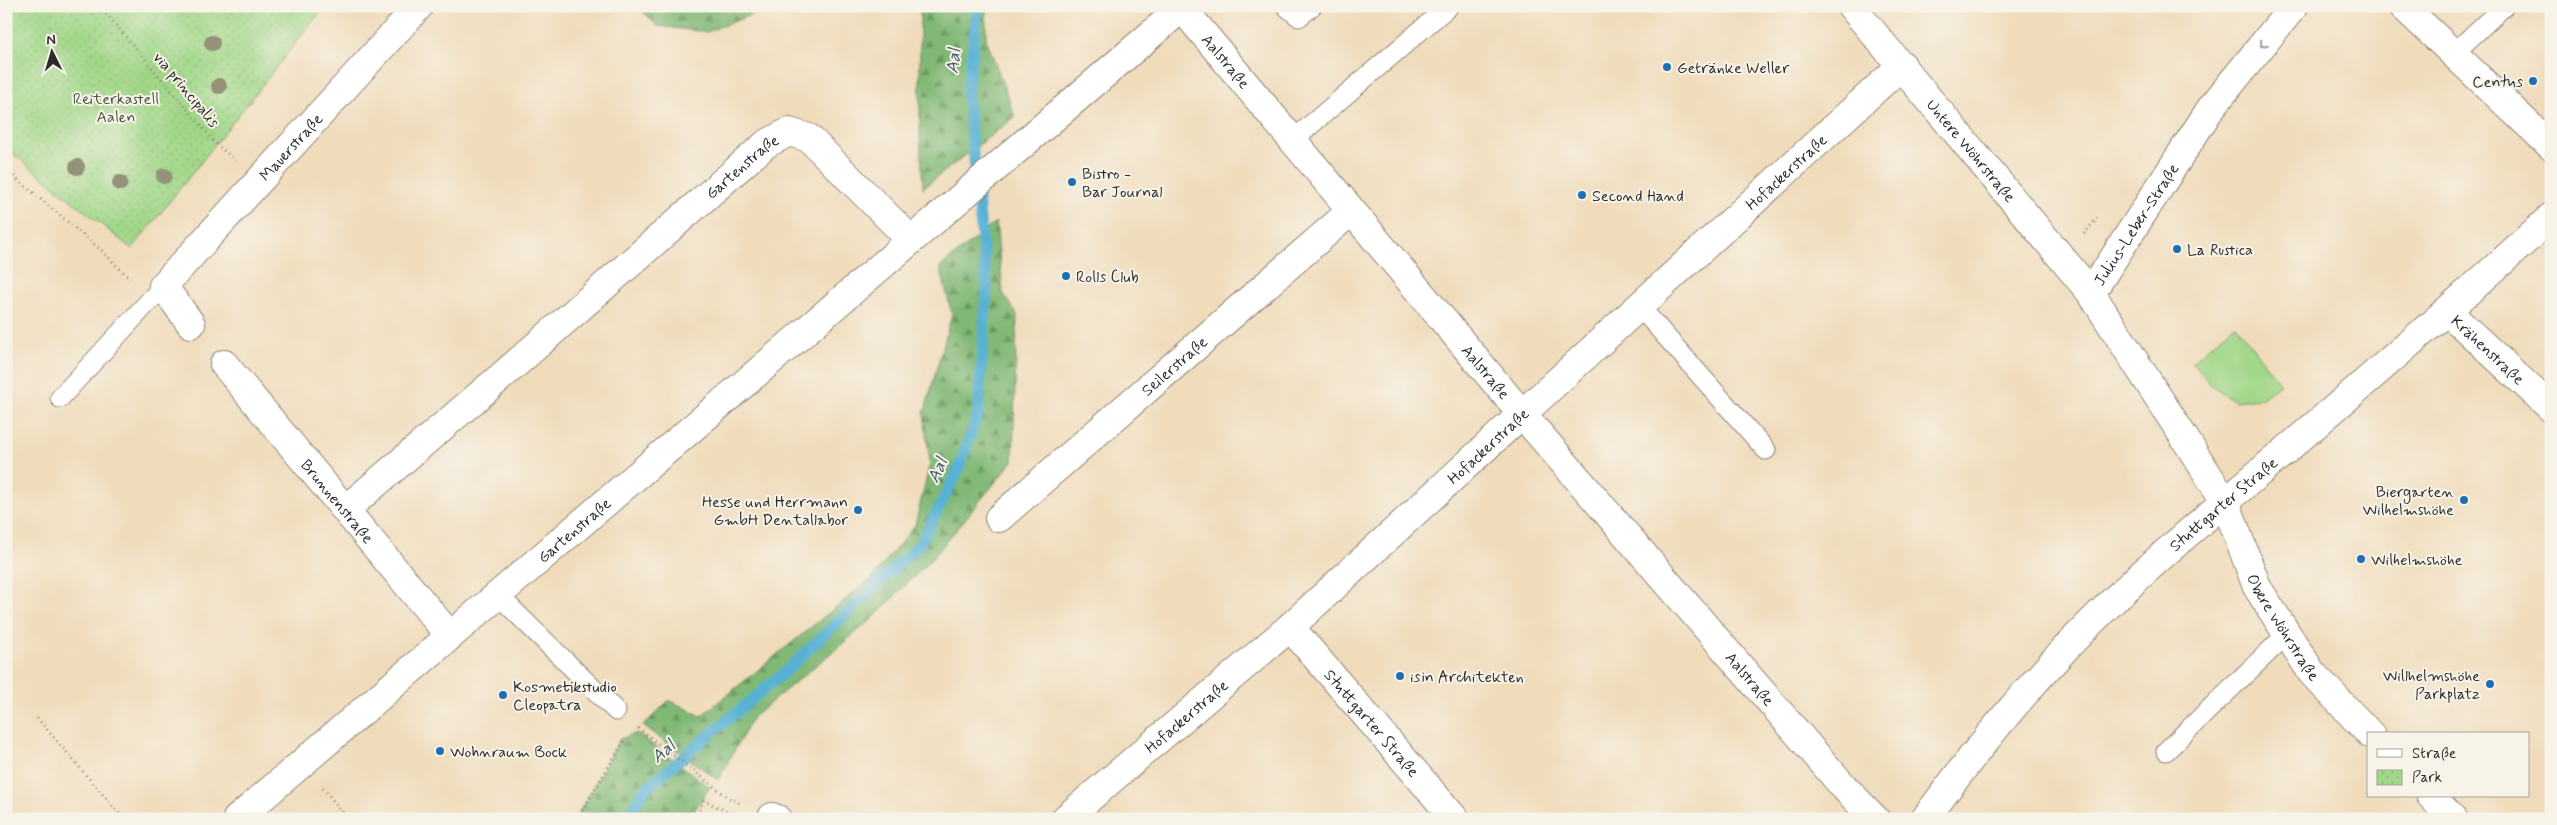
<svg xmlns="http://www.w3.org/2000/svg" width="2557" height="825" font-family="Mynerve,sans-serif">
<defs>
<pattern id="forest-firs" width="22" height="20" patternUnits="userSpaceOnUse" patternTransform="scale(1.25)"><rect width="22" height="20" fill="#80b874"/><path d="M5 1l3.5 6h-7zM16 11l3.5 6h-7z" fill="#69965f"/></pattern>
<pattern id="park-dots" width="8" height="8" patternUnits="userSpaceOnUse" patternTransform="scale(1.25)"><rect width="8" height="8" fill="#a1d788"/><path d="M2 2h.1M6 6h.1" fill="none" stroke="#8bb976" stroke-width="1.8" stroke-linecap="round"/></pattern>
</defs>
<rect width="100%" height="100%" fill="#f7f3e8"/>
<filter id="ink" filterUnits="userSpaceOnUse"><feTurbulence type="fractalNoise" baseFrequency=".02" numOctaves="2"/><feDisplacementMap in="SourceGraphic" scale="10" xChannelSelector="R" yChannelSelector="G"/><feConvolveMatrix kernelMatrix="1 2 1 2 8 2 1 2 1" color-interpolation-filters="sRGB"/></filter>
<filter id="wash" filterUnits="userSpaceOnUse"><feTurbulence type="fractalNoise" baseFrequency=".0096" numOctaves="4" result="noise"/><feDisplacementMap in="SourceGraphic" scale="20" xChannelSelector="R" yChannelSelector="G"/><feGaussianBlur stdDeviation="1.12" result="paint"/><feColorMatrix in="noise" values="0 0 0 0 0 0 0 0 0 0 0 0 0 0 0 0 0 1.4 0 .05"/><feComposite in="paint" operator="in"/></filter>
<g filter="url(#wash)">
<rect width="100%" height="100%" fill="#f0dcbb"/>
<path fill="#a1d788" stroke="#66815a" d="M2235,324L2280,384L2260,398L2235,401L2211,385L2192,362Z"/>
<g fill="url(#forest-firs)" stroke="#567250">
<path d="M638,6H774L707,32L657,26Z"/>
<path d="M920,6H986V38L1015,117L923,188L920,136Z"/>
<path d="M996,222L1003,293L1017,315L1013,461L932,559L870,621L753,717L718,780L643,726L669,700L701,716L872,578L915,525L930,463L924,414L952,314L940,267Z"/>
<path d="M637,733L710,787L689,819H575L620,739Z"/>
</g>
<path fill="url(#park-dots)" stroke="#66815a" d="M6,6H325L132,249L6,148Z"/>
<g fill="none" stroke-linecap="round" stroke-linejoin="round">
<path stroke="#56b1d4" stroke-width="11" d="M627,819L645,789L786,671L920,544L957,473L978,414L987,288L967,92L978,6"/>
</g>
</g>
<g filter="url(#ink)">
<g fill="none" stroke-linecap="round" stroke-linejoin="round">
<g stroke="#8e8473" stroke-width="21">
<g id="service">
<path d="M1286,6L1299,17L1312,6"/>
<path d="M2454,53L2504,6"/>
<path d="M1292,141L1449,6"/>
<path d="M1639,306L1766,450"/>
<path d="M60,398L163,286"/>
<path d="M498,595L616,711"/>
<path d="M2166,751L2287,634"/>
</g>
</g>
<g stroke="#8e8473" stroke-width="30">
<g id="minor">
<path id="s1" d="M1851,6L2091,293L2225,501L2257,587L2312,673L2370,734"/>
<path d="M2403,6L2551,146"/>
<path id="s2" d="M1182,8L1521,413L1844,787L1875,819"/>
<path id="s3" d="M2091,293L2211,108L2294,6"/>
<path id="s4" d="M2448,312L2551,408"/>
<path id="s5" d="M191,324L163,286L419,6"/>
<path id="s6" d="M224,364L450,636"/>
<path id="s7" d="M346,509L503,375L766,144L789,132L809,138L911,240"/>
<path id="s8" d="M999,518L1350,212"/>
<path id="s9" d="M1290,627L1455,819"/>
<path d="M2431,796L2453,819"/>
<path d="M772,817L777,819"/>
<path id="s10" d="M1065,819L1290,627L1902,65"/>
</g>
</g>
<g stroke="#8e8473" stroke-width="30">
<g id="tertiary">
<path id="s11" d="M237,819L1184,6"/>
</g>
</g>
<g stroke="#8e8473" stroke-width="30">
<g id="secondary">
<path id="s12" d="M1925,819C1968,760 2014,703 2064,650C2132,578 2209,515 2285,451C2375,374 2464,297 2551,217"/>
</g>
</g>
<g stroke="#8e8473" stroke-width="3" stroke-dasharray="1 4" stroke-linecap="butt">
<path d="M100,6L216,144L235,160"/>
<path d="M6,170L100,249L130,279"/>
<path d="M2084,234L2099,216"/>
<path d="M37,718L124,819"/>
<path d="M638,728L729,798L742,804"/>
<path d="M323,788L348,819"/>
<path d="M577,819L626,738"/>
<path d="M695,819L704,800L739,818"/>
</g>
<use href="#service" stroke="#fff" stroke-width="19"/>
<use href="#minor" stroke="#fff" stroke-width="28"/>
<use href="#tertiary" stroke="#fff" stroke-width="28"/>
<use href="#secondary" stroke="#fff" stroke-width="28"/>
</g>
<g fill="#949278">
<circle cx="212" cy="43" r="8"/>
<circle cx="219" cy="86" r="8"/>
<circle cx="77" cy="167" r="8"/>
<circle cx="164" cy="176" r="8"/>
<circle cx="120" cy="183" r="8"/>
</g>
<defs><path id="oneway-chevron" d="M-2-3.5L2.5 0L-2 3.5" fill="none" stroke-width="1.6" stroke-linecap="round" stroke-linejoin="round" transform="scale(1.25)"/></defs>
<use stroke="#a0a0a0" href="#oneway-chevron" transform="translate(2263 44) rotate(129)"/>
</g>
<g fill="#1f6fb2" stroke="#f7f3e8" stroke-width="2">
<circle cx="1667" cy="67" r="5"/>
<circle cx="2533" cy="81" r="5"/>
<circle cx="1072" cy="182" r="5"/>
<circle cx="1582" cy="195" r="5"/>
<circle cx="2177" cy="249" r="5"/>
<circle cx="1066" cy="276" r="5"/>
<circle cx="2464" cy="500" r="5"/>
<circle cx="858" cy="510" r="5"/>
<circle cx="2361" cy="559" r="5"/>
<circle cx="1400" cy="676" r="5"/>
<circle cx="2490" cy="684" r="5"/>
<circle cx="503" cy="695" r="5"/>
<circle cx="440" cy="751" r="5"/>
</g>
<g text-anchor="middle" stroke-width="4" stroke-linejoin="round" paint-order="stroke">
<g font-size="16" fill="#2b2b2b" stroke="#f7f3e8">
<text dy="6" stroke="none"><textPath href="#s2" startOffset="69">Aalstraße</textPath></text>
<text transform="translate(187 89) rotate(50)" y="6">via principalis</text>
<text dy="6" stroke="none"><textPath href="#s5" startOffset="236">Mauerstraße</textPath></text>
<text dy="6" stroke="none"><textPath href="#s1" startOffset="188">Untere Wöhrstraße</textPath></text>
<text dy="6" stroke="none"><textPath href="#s7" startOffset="524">Gartenstraße</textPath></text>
<text dy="6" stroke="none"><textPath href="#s10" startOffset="969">Hofackerstraße</textPath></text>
<text dy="6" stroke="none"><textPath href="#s3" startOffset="82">Julius-Leber-Straße</textPath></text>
<text dy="6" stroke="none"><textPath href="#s4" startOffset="55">Krähenstraße</textPath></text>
<text dy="6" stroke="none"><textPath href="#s8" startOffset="232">Seilerstraße</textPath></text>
<text dy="6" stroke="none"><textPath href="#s2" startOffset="474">Aalstraße</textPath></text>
<text dy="6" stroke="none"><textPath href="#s10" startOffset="564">Hofackerstraße</textPath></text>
<text dy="6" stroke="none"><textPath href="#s6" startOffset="178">Brunnenstraße</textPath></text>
<text dy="6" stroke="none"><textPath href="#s12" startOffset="435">Stuttgarter Straße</textPath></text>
<text dy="6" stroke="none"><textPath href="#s11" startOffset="444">Gartenstraße</textPath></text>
<text dy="6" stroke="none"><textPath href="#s1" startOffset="761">Obere Wöhrstraße</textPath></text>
<text dy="6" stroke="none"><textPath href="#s2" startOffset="879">Aalstraße</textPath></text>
<text dy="6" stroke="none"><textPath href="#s10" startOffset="159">Hofackerstraße</textPath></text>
<text dy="6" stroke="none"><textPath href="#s9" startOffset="126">Stuttgarter Straße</textPath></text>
</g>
<g font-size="16" fill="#2b2b2b" stroke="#f7f3e8" text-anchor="start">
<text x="1677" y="73">Getränke Weller</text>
<text x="2523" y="87" text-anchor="end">Centus</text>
<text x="1082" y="179">Bistro -<tspan x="1082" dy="18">Bar Journal</tspan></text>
<text x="1592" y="201">Second Hand</text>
<text x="2187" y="255">La Rustica</text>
<text x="1076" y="282">Rolls Club</text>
<text x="2454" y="497" text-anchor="end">Biergarten<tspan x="2454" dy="18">Wilhelmshöhe</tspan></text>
<text x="848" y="507" text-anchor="end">Hesse und Herrmann<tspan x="848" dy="18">GmbH Dentallabor</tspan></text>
<text x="2371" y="565">Wilhelmshöhe</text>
<text x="2480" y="681" text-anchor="end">Willhelmshöhe<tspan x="2480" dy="18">Parkplatz</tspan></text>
<text x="1410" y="682">isin Architekten</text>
<text x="513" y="692">Kosmetikstudio<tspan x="513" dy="18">Cleopatra</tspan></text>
<text x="450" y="757">Wohnraum Bock</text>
</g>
<g font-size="16" fill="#485642" stroke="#f7f3e8">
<text x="116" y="104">Reiterkastell<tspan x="116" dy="18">Aalen</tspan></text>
</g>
<g font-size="18" font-style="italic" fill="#3a5a66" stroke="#f7f3e8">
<text transform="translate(953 61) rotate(-83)" y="6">Aal</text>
<text transform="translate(937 470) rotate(-65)" y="6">Aal</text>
<text transform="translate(663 751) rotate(-40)" y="6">Aal</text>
</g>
</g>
<rect width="2557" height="825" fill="none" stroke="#f7f3e8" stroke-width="25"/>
<rect x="2367" y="732" width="162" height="65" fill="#f7f3e8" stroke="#a5a39c"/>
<rect x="2377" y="749" width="25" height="8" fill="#ffffff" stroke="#a5a39c"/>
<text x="2412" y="758" font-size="15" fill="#2b2b2b">Straße</text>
<rect x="2377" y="770" width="25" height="15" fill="url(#park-dots)" stroke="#a5a39c"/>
<text x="2412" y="782" font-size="15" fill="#2b2b2b">Park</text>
<g transform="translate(52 52) rotate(355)" stroke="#f7f3e8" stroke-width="4" paint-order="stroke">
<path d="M0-4L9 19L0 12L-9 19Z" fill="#2b2b2b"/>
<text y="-8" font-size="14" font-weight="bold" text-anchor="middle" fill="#2b2b2b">N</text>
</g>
</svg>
